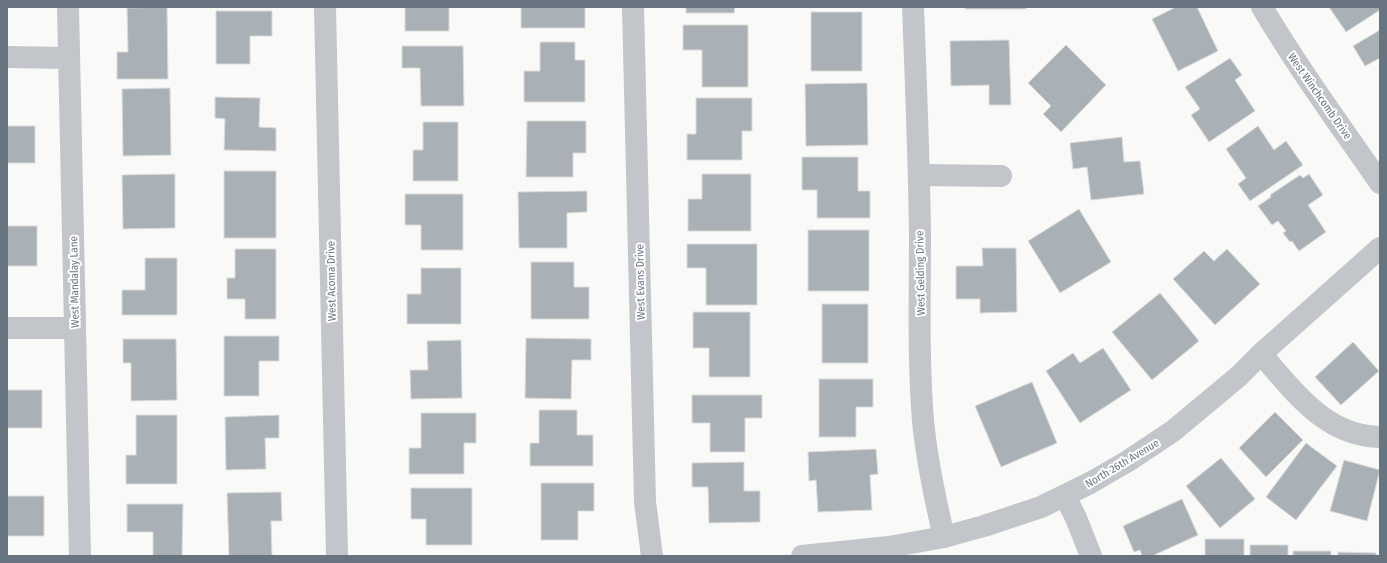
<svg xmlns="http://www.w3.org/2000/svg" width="1387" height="563" font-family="'Fira Sans Condensed',sans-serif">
<rect width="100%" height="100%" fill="#f9f9f8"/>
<g fill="#a9b0b6" stroke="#dbdbda">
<path d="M167,7L168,79H117V52H128L127,8Z"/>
<rect x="405" y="7" width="44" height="24"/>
<rect x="521" y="7" width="64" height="21"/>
<path d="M686,7H735L734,13H686Z"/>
<rect x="965" y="7" width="61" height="2"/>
<path d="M1176,7H1197L1218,51L1178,71L1152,19Z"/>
<path d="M1329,7H1380V10L1346,32Z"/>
<path d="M216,11H272V36H250V64H216Z"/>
<rect x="811" y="12" width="51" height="59"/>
<path d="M683,25H748V87H702V50H683Z"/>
<path d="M1380,30V58L1365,66L1353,46Z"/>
<path d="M1009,40L1011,105H989V85L951,86L950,41Z"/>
<path d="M540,42H575V60H585V102H524V71H540Z"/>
<path d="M1066,45L1106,85L1061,132L1043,114L1051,106L1028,83Z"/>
<path d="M402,46H463L464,106H421L420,68H402Z"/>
<path d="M1230,58L1242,75L1235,80L1255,111L1209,142L1191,115L1200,109L1185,87Z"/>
<path d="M867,83L868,145L806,146L805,84Z"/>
<path d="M170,88L171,155L123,156L122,89Z"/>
<path d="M215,97L260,98L259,127L276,128V151L224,150L225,119L215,118Z"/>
<path d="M696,98H752V131H742V160H687V134H696Z"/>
<path d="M527,121H586V153H573V177H526Z"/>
<path d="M423,122H458V181H413V150H423Z"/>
<rect x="7" y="126" width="28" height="37"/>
<path d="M1258,126L1274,150L1286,141L1303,165L1250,201L1238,184L1246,178L1226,149Z"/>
<path d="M1122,137L1124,162L1140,161L1144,194L1091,200L1087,167L1073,169L1070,143Z"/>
<path d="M802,157H858V191H870V218H817V190H802Z"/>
<rect x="224" y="171" width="52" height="67"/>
<path d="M175,174V228L123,229L122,175Z"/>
<path d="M702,174H751V231H688V199H702Z"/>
<path d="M1309,174L1323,195L1308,205L1326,232L1299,251L1292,241L1290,242L1283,233L1286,231L1278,221L1272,225L1258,206L1271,197L1270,195L1300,175L1303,178Z"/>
<path d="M587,191V212L567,213V248H519L518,192Z"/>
<path d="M405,194H463V250H421V225H405Z"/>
<path d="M1079,209L1111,262L1060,293L1028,241Z"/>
<rect x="7" y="226" width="30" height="40"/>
<rect x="808" y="230" width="61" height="61"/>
<path d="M687,244H757V305H706V268H687Z"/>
<path d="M982,248H1016L1017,312L980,313V299H956V266H983Z"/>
<path d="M235,249H276V319H245V299H227V278H235Z"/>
<path d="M1227,249L1260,284L1215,325L1173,279L1204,251L1214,261Z"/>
<path d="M145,258H177V315H122V290H145Z"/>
<path d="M531,262H574V287H589V319H531Z"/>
<path d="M421,268H461V324H407V294H421Z"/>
<path d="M1160,293L1199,341L1152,380L1112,332Z"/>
<rect x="822" y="304" width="46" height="59"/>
<path d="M693,312H750V377H709V348H693Z"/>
<path d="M224,336H279V361H259V396H224Z"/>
<path d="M526,338L591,339V360H572L571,399L525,398Z"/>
<path d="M123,339H176L177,400L131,401V363H123Z"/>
<path d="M461,340L462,398L411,399L410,370H428L427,341Z"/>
<path d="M1353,342L1379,371L1341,405L1315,377Z"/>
<path d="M1103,348L1131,390L1080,423L1046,371L1073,353L1080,363Z"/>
<path d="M819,379H873V407H856V437H819Z"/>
<path d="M1032,382L1057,443L1001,467L975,406Z"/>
<rect x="7" y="390" width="35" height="38"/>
<path d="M692,395H762V418H745V452H710V423H692Z"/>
<path d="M539,410H577V435H593V466H530V443H539Z"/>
<path d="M1275,412L1303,440L1266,477L1239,448Z"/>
<path d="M421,413H476V443H464V474H409V448H421Z"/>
<path d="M136,415H177V484H126V455H136Z"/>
<path d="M279,415V438H265L266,469L226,470L225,417Z"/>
<path d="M1306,443L1337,466L1296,520L1266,497Z"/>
<path d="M876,449L878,474L870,475L872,510L818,512L816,480L809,481L808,452Z"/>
<path d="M1221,458L1255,499L1220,528L1186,486Z"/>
<path d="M1344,460L1380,470L1367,521L1330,511Z"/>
<path d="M744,462V491H760V522L709,523L708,487H692V463Z"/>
<path d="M541,483H594V511H578V540H541Z"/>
<path d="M411,488H472V545H426V519H411Z"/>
<path d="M281,492L282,521H271L272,556H229L227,493Z"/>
<rect x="7" y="496" width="37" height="40"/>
<path d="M1182,499L1198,535L1152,556H1142L1140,550L1134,552L1123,526Z"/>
<path d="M127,504H183L182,556H153V532H127Z"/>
<rect x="1205" y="539" width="39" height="17"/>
<rect x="1250" y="545" width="38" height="11"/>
<rect x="1293" y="551" width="38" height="5"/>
<path d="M1338,552L1376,553V556H1338Z"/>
</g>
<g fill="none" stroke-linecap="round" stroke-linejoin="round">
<g stroke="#c2c5c9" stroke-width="22">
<path d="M68,7L80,556"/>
<path d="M325,7L337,556"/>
<path d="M633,7L645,502L652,556"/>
<path d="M913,7C916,83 919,158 920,234C920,296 918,359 923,421C927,461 935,499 944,537"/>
<path d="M7,57L69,58"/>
<path d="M919,175L1001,176"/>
<path d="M7,328H75"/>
<path d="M1261,354C1295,392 1325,436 1380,437"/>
<path d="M1065,496L1076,518L1091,556"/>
</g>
<g stroke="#c2c5c9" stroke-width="22">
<path d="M1262,7C1298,68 1340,125 1380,183"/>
<path d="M802,556L889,547L944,537L984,526L1041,507L1090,483L1128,461L1173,431L1239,376L1261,354L1380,248"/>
</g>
</g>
<g text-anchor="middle" stroke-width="4" stroke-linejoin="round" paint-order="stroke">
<g font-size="11" fill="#68747f" stroke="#fff">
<text transform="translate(1320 96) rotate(55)" y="4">West Winchcomb Drive</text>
<text transform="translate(920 273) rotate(-91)" y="4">West Gelding Drive</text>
<text transform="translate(331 281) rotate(-91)" y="4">West Acoma Drive</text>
<text transform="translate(74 282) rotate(-91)" y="4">West Mandalay Lane</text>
<text transform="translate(640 282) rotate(-91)" y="4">West Evans Drive</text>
<text transform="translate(1122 463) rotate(-31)" y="4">North 26th Avenue</text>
</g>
</g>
<rect width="1387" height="563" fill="none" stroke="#68747f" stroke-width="16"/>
</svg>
